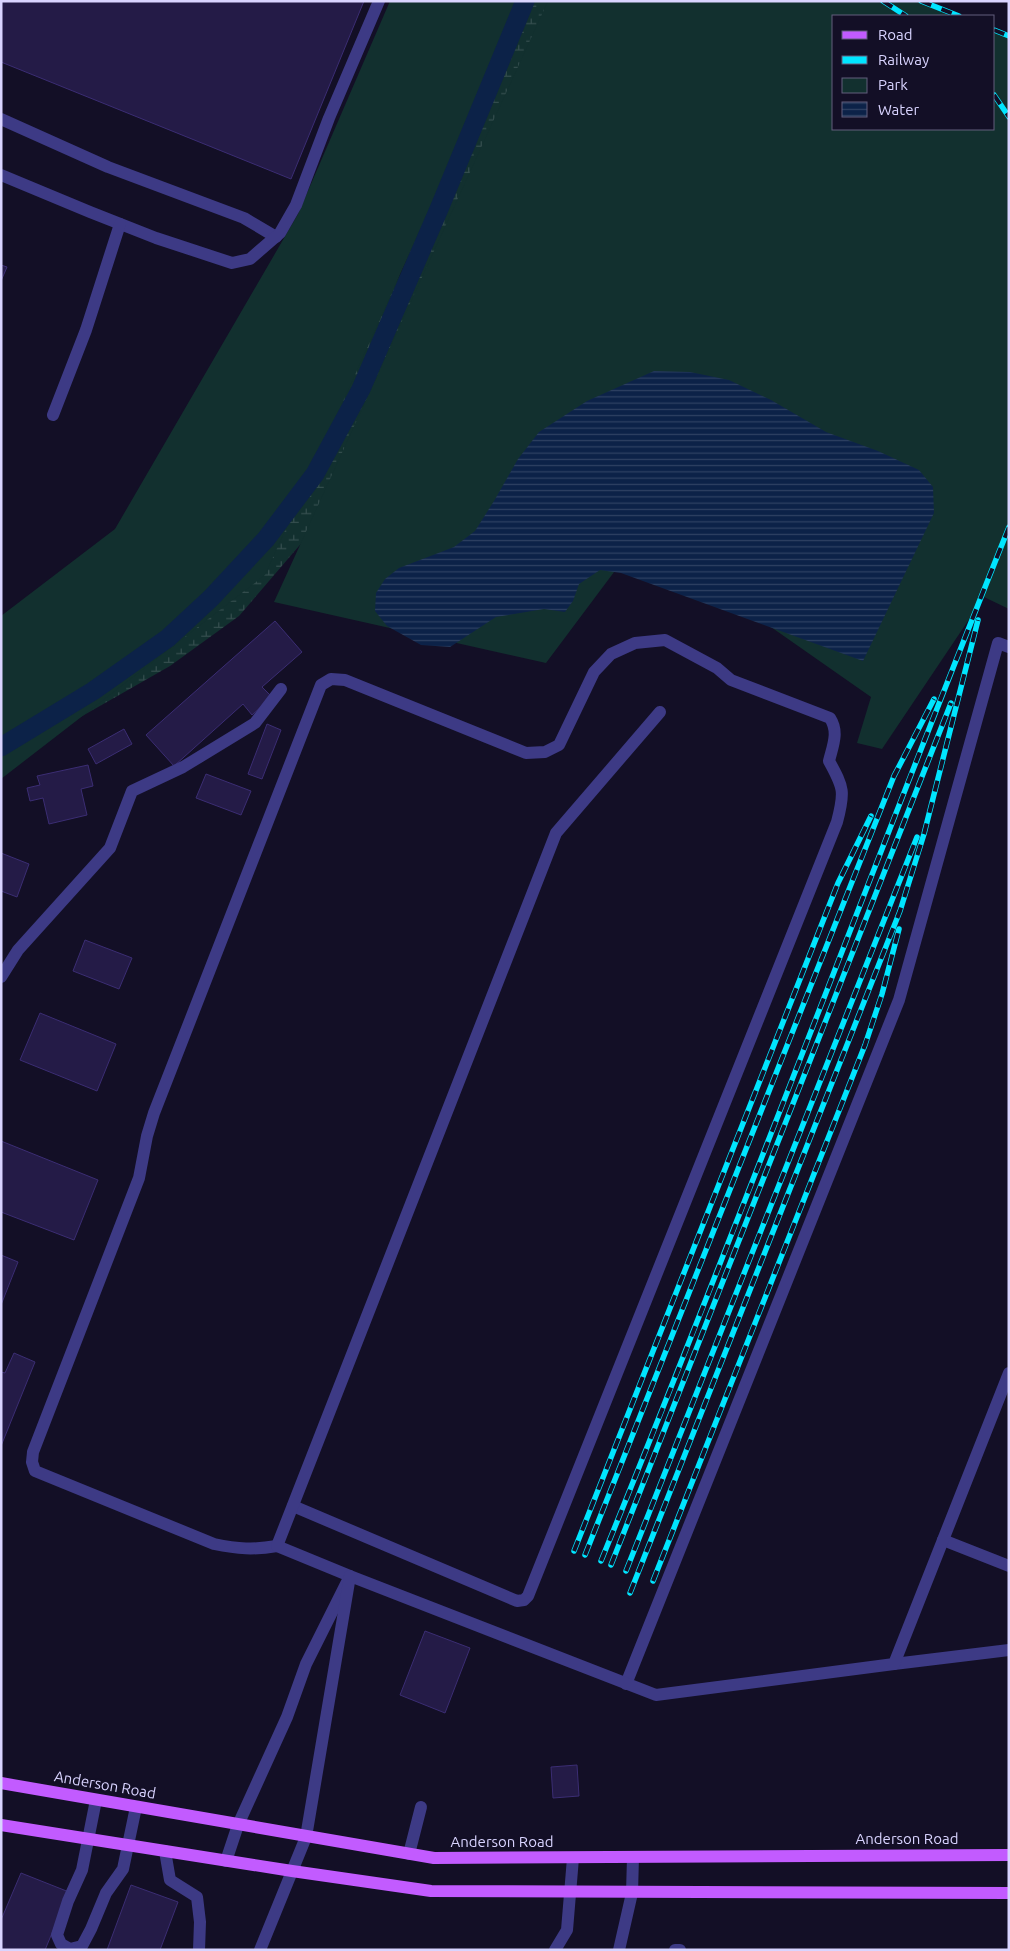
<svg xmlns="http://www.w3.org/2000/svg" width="1010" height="1951" font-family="Ubuntu,sans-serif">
<defs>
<pattern id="wetland-marsh" width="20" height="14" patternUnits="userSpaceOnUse" patternTransform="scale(1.25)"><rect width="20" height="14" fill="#12302f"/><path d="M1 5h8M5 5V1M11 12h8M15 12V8" fill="none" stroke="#344d4e"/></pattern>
<pattern id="water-rules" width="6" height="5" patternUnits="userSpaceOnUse" patternTransform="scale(1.25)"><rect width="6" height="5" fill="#0c2248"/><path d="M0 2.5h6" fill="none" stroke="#2f4163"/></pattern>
</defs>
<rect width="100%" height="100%" fill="#130f26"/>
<path fill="url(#wetland-marsh)" d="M508,1H555L311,532L239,616L170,666L14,755L232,554L401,274Z"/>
<g fill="#12302f">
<path d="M390,1H523L265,575L1,779V616L115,529L298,214Z"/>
<path d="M548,1H920L958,16H834V129H994V30L1009,36V609L984,597L882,749L857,743L871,697L641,536L546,663L274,602Z"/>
</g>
<path fill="url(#water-rules)" d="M654,371L690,372L729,380L771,400L826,432L878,451L919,470L933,487L934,513L863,661L621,573L600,570L579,584L573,601L565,612L544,609L496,617L450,647L421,645L387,626L375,611L376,593L385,579L399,568L454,547L475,531L494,501L518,459L539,432L587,401Z"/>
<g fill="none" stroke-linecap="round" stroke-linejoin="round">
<path stroke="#0c2248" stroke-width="19" d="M1,747L93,691L168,638L211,598L266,539L315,474L361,389L439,209L525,1"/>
</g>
<g fill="#241b47" stroke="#3b2d73">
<path d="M1,1H364L291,179L1,62Z"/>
<path d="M1,265L7,267L1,281Z"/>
<path d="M275,621L302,652L262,687L272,697L252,715L243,704L174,766L146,735Z"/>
<path d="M267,724L281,730L262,779L248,774Z"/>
<path d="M124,729L132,744L96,764L88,749Z"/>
<path d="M88,765L93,786L81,789L87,815L49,824L43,798L30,801L27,788L40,785L37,776Z"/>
<path d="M206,774L251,791L241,815L196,798Z"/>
<path d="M1,853L29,864L17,897L1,891Z"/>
<path d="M85,940L132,958L119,989L73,971Z"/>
<path d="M40,1013L116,1044L97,1091L20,1060Z"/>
<path d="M1,1141L98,1180L74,1240L1,1212Z"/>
<path d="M1,1255L18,1262L1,1305Z"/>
<path d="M14,1353L35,1362L1,1446V1372L5,1373Z"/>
<path d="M425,1631L470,1648L445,1713L400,1695Z"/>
<path d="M577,1765L579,1796L553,1798L551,1767Z"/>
<path d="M21,1873L69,1892L45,1950H1V1920Z"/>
<path d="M131,1885L178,1902L160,1950H107Z"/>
</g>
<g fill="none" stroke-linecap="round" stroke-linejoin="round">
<g stroke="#3d3a85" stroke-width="12">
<path d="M1,119L108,167L244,218L276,237"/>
<path d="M1,175L90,212L156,238L232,263L250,259L280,233L296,205L329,118L379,1"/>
<path d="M53,415L86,330L120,224"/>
<path d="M1,977L18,950L110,848L132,791L183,767L255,723L281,689"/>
<path d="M943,1540L1009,1566"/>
<path d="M277,1546C254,1550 238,1549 214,1544L35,1471L32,1462L33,1452L139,1178L147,1136L154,1113L321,685L331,679L345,680L526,753L545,752L559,745L594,672L611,654L635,643L665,640L717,668L731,680L830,718C839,732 833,745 829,761C844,788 845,792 837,822L528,1596L524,1600L517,1601L293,1506"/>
<path d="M894,1664L1009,1650"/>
<path d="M626,1684L899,1000L998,643L1009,647"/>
<path d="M96,1800L82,1870L68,1901L57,1935L61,1944L70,1949L82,1946L91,1929L106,1893L123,1869L136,1807"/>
<path d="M165,1851L170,1880L197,1897L200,1922L199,1950"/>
<path d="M409,1854L421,1807"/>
<path d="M226,1861L238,1825L287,1717L306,1664L350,1576L277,1546L556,833L660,712"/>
<path d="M260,1950L306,1837L350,1576L656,1695L894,1664L1009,1373"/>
<path d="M555,1950L567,1930L573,1858"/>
<path d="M619,1950L632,1893L633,1857"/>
<path d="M675,1950H680"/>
</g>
<g stroke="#c25bff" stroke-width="12">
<path d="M1,1783L434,1858L1009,1855"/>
<path d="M1,1825L292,1871L431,1891L1009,1893"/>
</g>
<g stroke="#00e5ff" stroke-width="5.5">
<g id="rail">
<path d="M883,1L906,16"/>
<path d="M921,1L959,16"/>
<path d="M994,30L1009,36"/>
<path d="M994,95L1009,117"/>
<path d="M574,1551L838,883L871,816"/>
<path d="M585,1555L894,776L934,699"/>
<path d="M601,1561C741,1219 871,871 1009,527"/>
<path d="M611,1565L951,703"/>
<path d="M626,1571L917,837"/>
<path d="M653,1581L865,1045L882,994L899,929"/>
<path d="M630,1593L900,911L924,834L978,620"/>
</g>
</g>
<use href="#rail" stroke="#130f26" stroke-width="4" stroke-dasharray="11" stroke-linecap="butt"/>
</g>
<g text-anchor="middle" stroke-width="4" stroke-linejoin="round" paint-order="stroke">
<g font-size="15" fill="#d9d4ff" stroke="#130f26">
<text transform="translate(105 1785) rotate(10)" y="5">Anderson Road</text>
<text x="907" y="1844">Anderson Road</text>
<text x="502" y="1847">Anderson Road</text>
</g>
</g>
<rect width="1010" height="1951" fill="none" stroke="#d9d4ff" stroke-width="5"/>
<rect x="832" y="15" width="162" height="115" fill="#130f26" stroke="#625e7d"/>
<rect x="842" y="31" width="25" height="8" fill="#c25bff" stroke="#625e7d"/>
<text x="878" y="40" font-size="15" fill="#d9d4ff">Road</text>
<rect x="842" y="56" width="25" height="8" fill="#00e5ff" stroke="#625e7d"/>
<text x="878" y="65" font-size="15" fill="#d9d4ff">Railway</text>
<rect x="842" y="78" width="25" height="15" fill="#12302f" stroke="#625e7d"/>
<text x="878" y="90" font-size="15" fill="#d9d4ff">Park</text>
<rect x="842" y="102" width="25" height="15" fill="url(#water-rules)" stroke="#625e7d"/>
<text x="878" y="115" font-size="15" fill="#d9d4ff">Water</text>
</svg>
